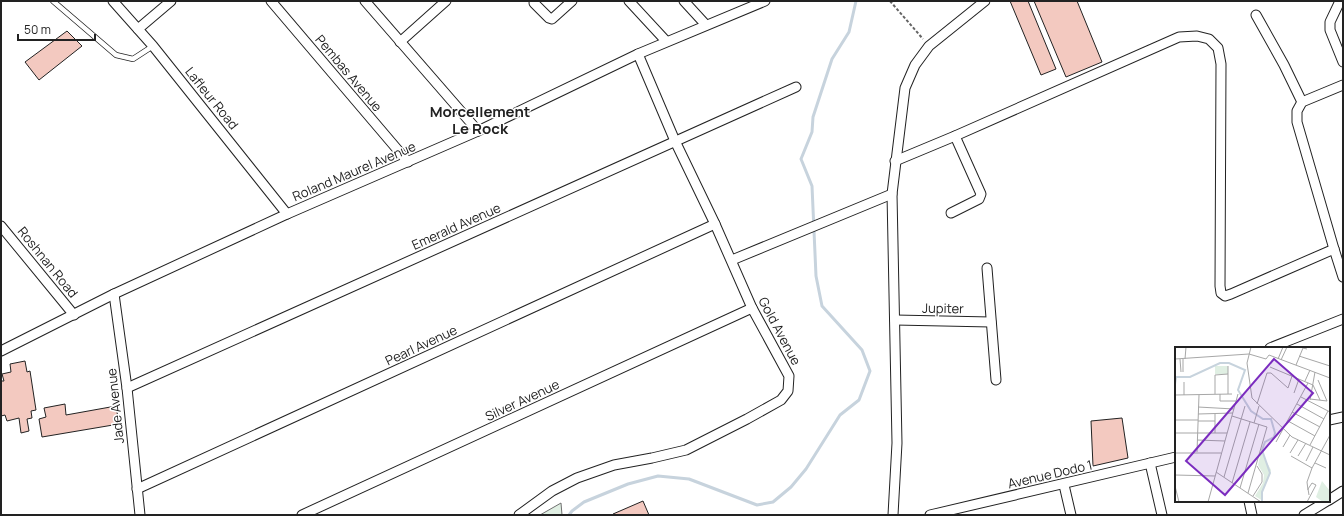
<svg xmlns="http://www.w3.org/2000/svg" width="1344" height="516" font-family="Manrope,sans-serif">
<rect width="100%" height="100%" fill="#fff"/>
<path fill="#e0efe3" stroke="#6f6f6f" d="M561,503L562,515H540Z"/>
<g fill="none" stroke-linecap="round" stroke-linejoin="round">
<path stroke="#c7d3dd" stroke-width="3" d="M569,515L572,511L584,502L628,484L658,476L689,479L757,505L773,502L791,487L806,469L840,415L859,400L870,371L862,350L822,306L816,276L812,186L801,159L812,132L813,117L832,59L849,32L856,1"/>
</g>
<g fill="#f3c9c0" stroke="#222">
<path d="M1010,1H1028L1056,69L1041,75Z"/>
<path d="M1034,1H1077L1102,62L1066,77Z"/>
<path d="M67,31L82,46L39,80L25,62Z"/>
<path d="M25,361L27,372L30,371L36,410L31,411L32,418L27,419L29,431L21,433L19,418L7,421L5,415L1,416V381H4L2,374L11,372L10,364Z"/>
<path d="M65,404L66,415L116,406L119,424L42,437L39,419L46,417L44,408Z"/>
<path d="M1122,418L1128,458L1093,466L1091,421Z"/>
<path d="M643,501L649,515H614L613,514Z"/>
</g>
<g fill="none" stroke-linecap="round" stroke-linejoin="round">
<g stroke="#222" stroke-width="6">
<path id="service" d="M53,1L116,55L133,59L153,46"/>
</g>
<g stroke="#222" stroke-width="11">
<g id="minor">
<path d="M113,1L153,46L287,214"/>
<path d="M271,1L408,162"/>
<path d="M365,1L478,131"/>
<path d="M629,1L666,41"/>
<path d="M684,1L706,25"/>
<path d="M1340,1L1330,22V30L1343,62"/>
<path d="M534,3L549,18L552,19L572,1"/>
<path d="M1256,15L1284,65L1302,102"/>
<path d="M138,29L171,1"/>
<path d="M400,42L446,1"/>
<path d="M1343,85L1302,102L1297,111V122L1334,249L1343,277"/>
<path d="M895,161L955,136L1179,37L1197,36L1209,39L1218,48L1221,64L1220,286L1221,293L1225,296L1231,294L1334,249"/>
<path d="M951,213L979,199L981,194L955,136"/>
<path d="M1,226L74,315"/>
<path d="M732,260L892,194"/>
<path d="M987,268L996,380"/>
<path d="M114,294L127,388L140,515"/>
<path d="M895,320L991,322"/>
<path d="M1270,348L1343,319"/>
<path d="M1,351L114,294L287,214L478,131L638,54L765,1"/>
<path d="M127,388L796,87"/>
<path d="M1329,420L1343,417"/>
<path d="M1150,463L1162,515"/>
<path d="M1064,485L1071,515"/>
<path d="M137,489L715,224"/>
<path d="M1329,500L1343,491"/>
<path d="M1249,501L1252,515"/>
<path d="M302,515L752,308"/>
<path d="M519,515L552,491L577,478L614,465L652,458L686,450L747,419L781,400L788,391L789,376L752,308L715,224L675,141L638,54"/>
<path d="M893,515L897,443L892,194L905,88L915,65L929,46L985,1"/>
<path d="M930,515L1176,457"/>
<path d="M1304,515L1327,501"/>
</g>
</g>
<path stroke="#646464" stroke-width="2" stroke-dasharray="3 2" stroke-linecap="butt" d="M890,1L923,39"/>
<use href="#service" stroke="#fff" stroke-width="4.5"/>
<use href="#minor" stroke="#fff" stroke-width="9"/>
</g>
<g text-anchor="middle" stroke-width="3" stroke-linejoin="round" paint-order="stroke">
<g font-size="13" fill="#222" stroke="#fff">
<text transform="translate(349 73) rotate(50)" y="5">Pembas Avenue</text>
<text transform="translate(212 98) rotate(51)" y="5">Lafleur Road</text>
<text transform="translate(354 171) rotate(-23)" y="5">Roland Maurel Avenue</text>
<text transform="translate(456 226) rotate(-24)" y="5">Emerald Avenue</text>
<text transform="translate(48 262) rotate(51)" y="5">Roshnan Road</text>
<text transform="translate(943 308) rotate(1)" y="5">Jupiter</text>
<text transform="translate(780 331) rotate(62)" y="5">Gold Avenue</text>
<text transform="translate(421 345) rotate(-25)" y="5">Pearl Avenue</text>
<text transform="translate(522 400) rotate(-25)" y="5">Silver Avenue</text>
<text transform="translate(115 406) rotate(-96)" y="5">Jade Avenue</text>
<text transform="translate(1050 474) rotate(-13)" y="5">Avenue Dodo 1</text>
</g>
<g font-size="15" font-weight="bold" fill="#222" stroke="#fff">
<text x="480" y="117">Morcellement<tspan x="480" dy="17">Le Rock</tspan></text>
</g>
</g>
<g transform="translate(1175 347)">
<rect width="155" height="155" fill="#fff"/>
<path d="M40,19H53V27H40ZM86,104L96,123L88,144V154L80,149L88,136L89,128L83,118ZM147,134L155,144V155H148L141,150Z" fill="#e0efe3"/>
<path fill="none" stroke="#c7d3dd" stroke-width="2" d="M0,37L1,30H15L45,16H54L70,23L63,43L76,64L88,72H96L100,86L99,90L90,95L87,103L95,126L87,145V154"/>
<path fill="none" stroke="#a7a7a7" stroke-width="1" d="M76,0L72,16L77,51L117,90L155,108M124,9L155,19M0,12L74,7L91,12L94,8L155,31M5,12L6,25M8,12V25M10,12L11,0M103,12L108,0M106,13L112,0M121,18L128,1L132,2M53,19V47M95,20L138,38L145,53M130,34L135,23M9,35V48M119,46L124,32M40,47V28L53,27M45,47V54H62M0,48L57,47M126,50L155,65M135,52L152,54L143,33M135,53L140,25M82,57L92,26H96L113,41L117,29M122,57L149,72M23,60L59,62M117,65L145,80M23,67L58,66M40,67V86M57,69L92,80L73,146M0,73H23M23,74H40M113,74L140,89M79,76L84,59M0,86H52M22,93L50,94M101,95L133,36M135,98L153,64M108,100L115,88M22,105L24,48M0,106H46M115,106L123,93M116,109L137,121M123,109L131,96M131,114L138,100M140,116L151,121M41,125L86,155M0,128L40,129M49,130L70,59M57,136L75,75M0,139L4,155M65,141L84,77M133,143L132,135L137,121L155,88M78,149L87,135V127L82,119M33,155L63,47M132,155L141,138L137,136L133,142L134,148"/>
<path fill="#7b2cbf" fill-opacity="0.15" stroke="#7b2cbf" stroke-width="2" d="M99,12L138,46L50,148L11,114Z"/>
<rect width="155" height="155" fill="none" stroke="#222" stroke-width="2"/>
</g>
<rect width="1344" height="516" fill="none" stroke="#222222" stroke-width="4"/>
<path d="M18 34v6h77v-6" fill="none" stroke="#222222" stroke-width="2"/>
<text x="24" y="34" font-size="12" fill="#222222" stroke="#ffffff" stroke-width="3" paint-order="stroke">50 m</text>
</svg>
